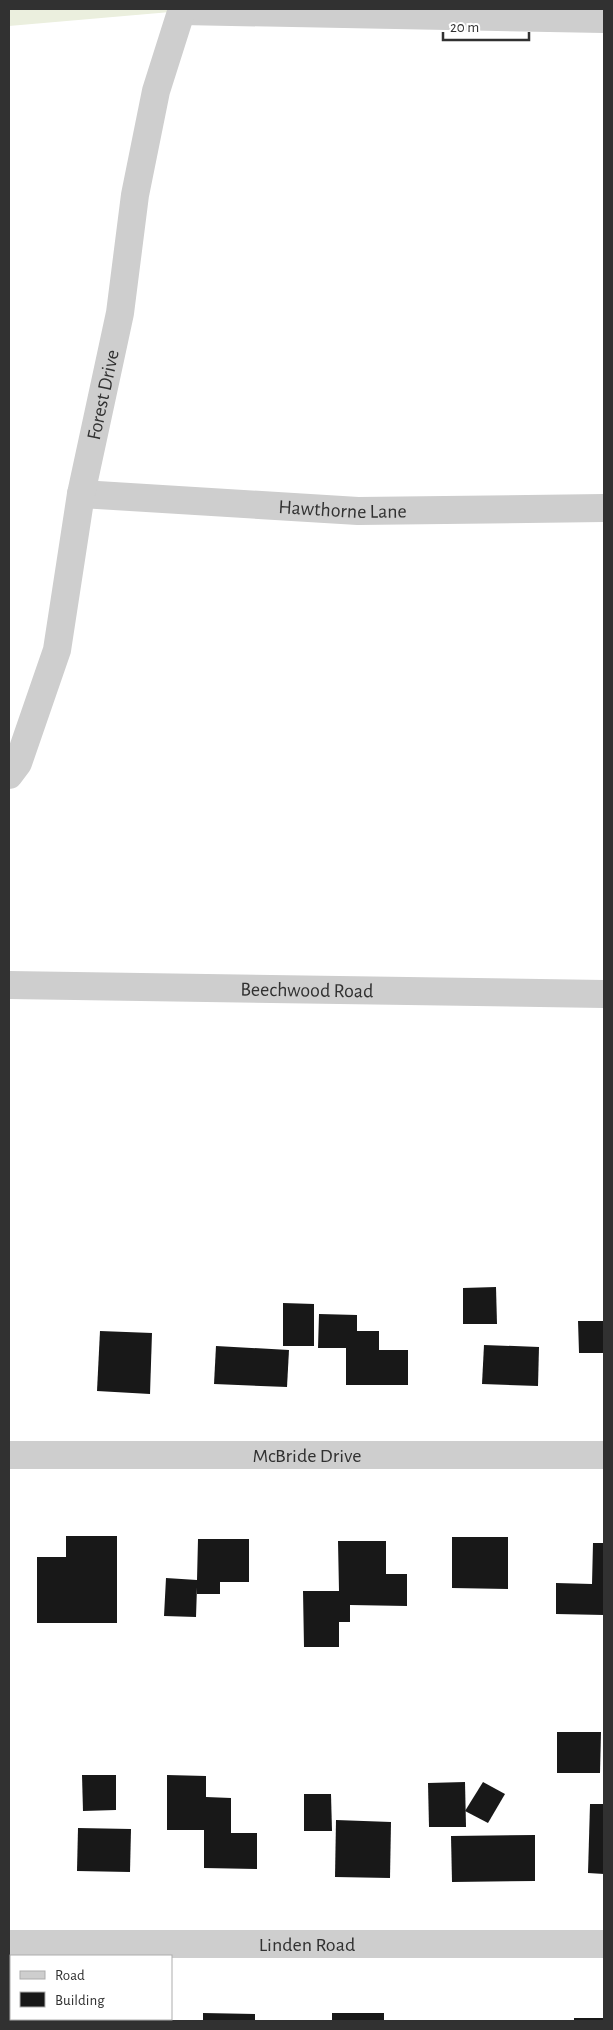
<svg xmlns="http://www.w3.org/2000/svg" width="613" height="2030" font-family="'Alegreya Sans',sans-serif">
<rect width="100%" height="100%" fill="#fff"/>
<path fill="#ebefde" d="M9,9H183L182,11L9,26Z"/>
<g fill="#181818">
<path d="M496,1287L497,1324H463V1288Z"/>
<path d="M283,1303L314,1304V1346H283Z"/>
<path d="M319,1314L357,1315V1331H379V1350H408V1385H346V1348H318Z"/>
<path d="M578,1321H604V1353H579Z"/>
<path d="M100,1331L152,1333L150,1394L97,1391Z"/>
<path d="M484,1345L539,1347L538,1386L482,1384Z"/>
<path d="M216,1346L289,1350L287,1387L214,1384Z"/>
<path d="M66,1536H117V1623H37V1557H66Z"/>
<path d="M452,1537H508V1589L452,1588Z"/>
<path d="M198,1539H249V1582H220V1594H197V1587L196,1617L164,1616L166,1578L197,1580Z"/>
<path d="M338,1541H386V1574H407V1606L350,1605V1622H339V1647H304L303,1591H339Z"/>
<path d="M593,1543H604V1615L556,1614V1583L592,1584Z"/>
<path d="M557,1732H601L600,1773H557Z"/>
<path d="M82,1775H116V1810L83,1811Z"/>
<path d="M167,1775L206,1776V1797L231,1798V1833H257V1869L204,1868V1830H167Z"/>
<path d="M465,1782L466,1827H429L428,1783Z"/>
<path d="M483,1782L505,1794L488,1823L465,1811Z"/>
<path d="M304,1794H331L332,1831H304Z"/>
<path d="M590,1804H604V1874L588,1873Z"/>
<path d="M336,1820L391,1822L390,1878L335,1877Z"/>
<path d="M78,1828L131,1829L130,1872L77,1871Z"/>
<path d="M535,1835V1881L452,1882L451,1836Z"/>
<path d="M203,2013L255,2014V2021H203Z"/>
<rect x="332" y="2013" width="52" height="8"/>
<rect x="574" y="2018" width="30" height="3"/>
<rect x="60" y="2019" width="59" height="2"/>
</g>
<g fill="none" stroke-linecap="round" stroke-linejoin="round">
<g stroke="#cecece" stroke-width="28">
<path d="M182,11L604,19"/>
<path id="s1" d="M81,494L358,511L604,508"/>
<path id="s2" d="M9,775L18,763L57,650L81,494L120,313L135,195L156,91L182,9"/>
<path id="s3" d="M9,985L604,994"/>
<path id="s4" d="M9,1455H604"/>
<path id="s5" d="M9,1944H604"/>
</g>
</g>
<g text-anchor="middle" stroke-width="5" stroke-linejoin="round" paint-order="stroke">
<g font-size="20" fill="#313131" stroke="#fff">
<text dy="7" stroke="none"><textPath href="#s2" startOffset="394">Forest Drive</textPath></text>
<text dy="7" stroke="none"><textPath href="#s1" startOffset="262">Hawthorne Lane</textPath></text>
<text dy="7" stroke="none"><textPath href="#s3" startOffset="298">Beechwood Road</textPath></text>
<text dy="7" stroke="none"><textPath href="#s4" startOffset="298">McBride Drive</textPath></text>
<text dy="7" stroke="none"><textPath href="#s5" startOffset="298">Linden Road</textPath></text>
</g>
</g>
<rect width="613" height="2030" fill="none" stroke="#313131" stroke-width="20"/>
<rect x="10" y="1955" width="162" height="65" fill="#ffffff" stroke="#adadad"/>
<rect x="20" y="1971" width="25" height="8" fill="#cecece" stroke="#adadad"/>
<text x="55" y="1980" font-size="15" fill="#313131">Road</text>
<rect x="20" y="1992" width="25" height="15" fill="#181818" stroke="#adadad"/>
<text x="55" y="2005" font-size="15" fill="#313131">Building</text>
<path d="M443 32v8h86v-8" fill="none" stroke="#313131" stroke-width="2.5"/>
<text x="450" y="32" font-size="15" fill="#313131" stroke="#ffffff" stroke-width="4" paint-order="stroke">20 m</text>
</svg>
